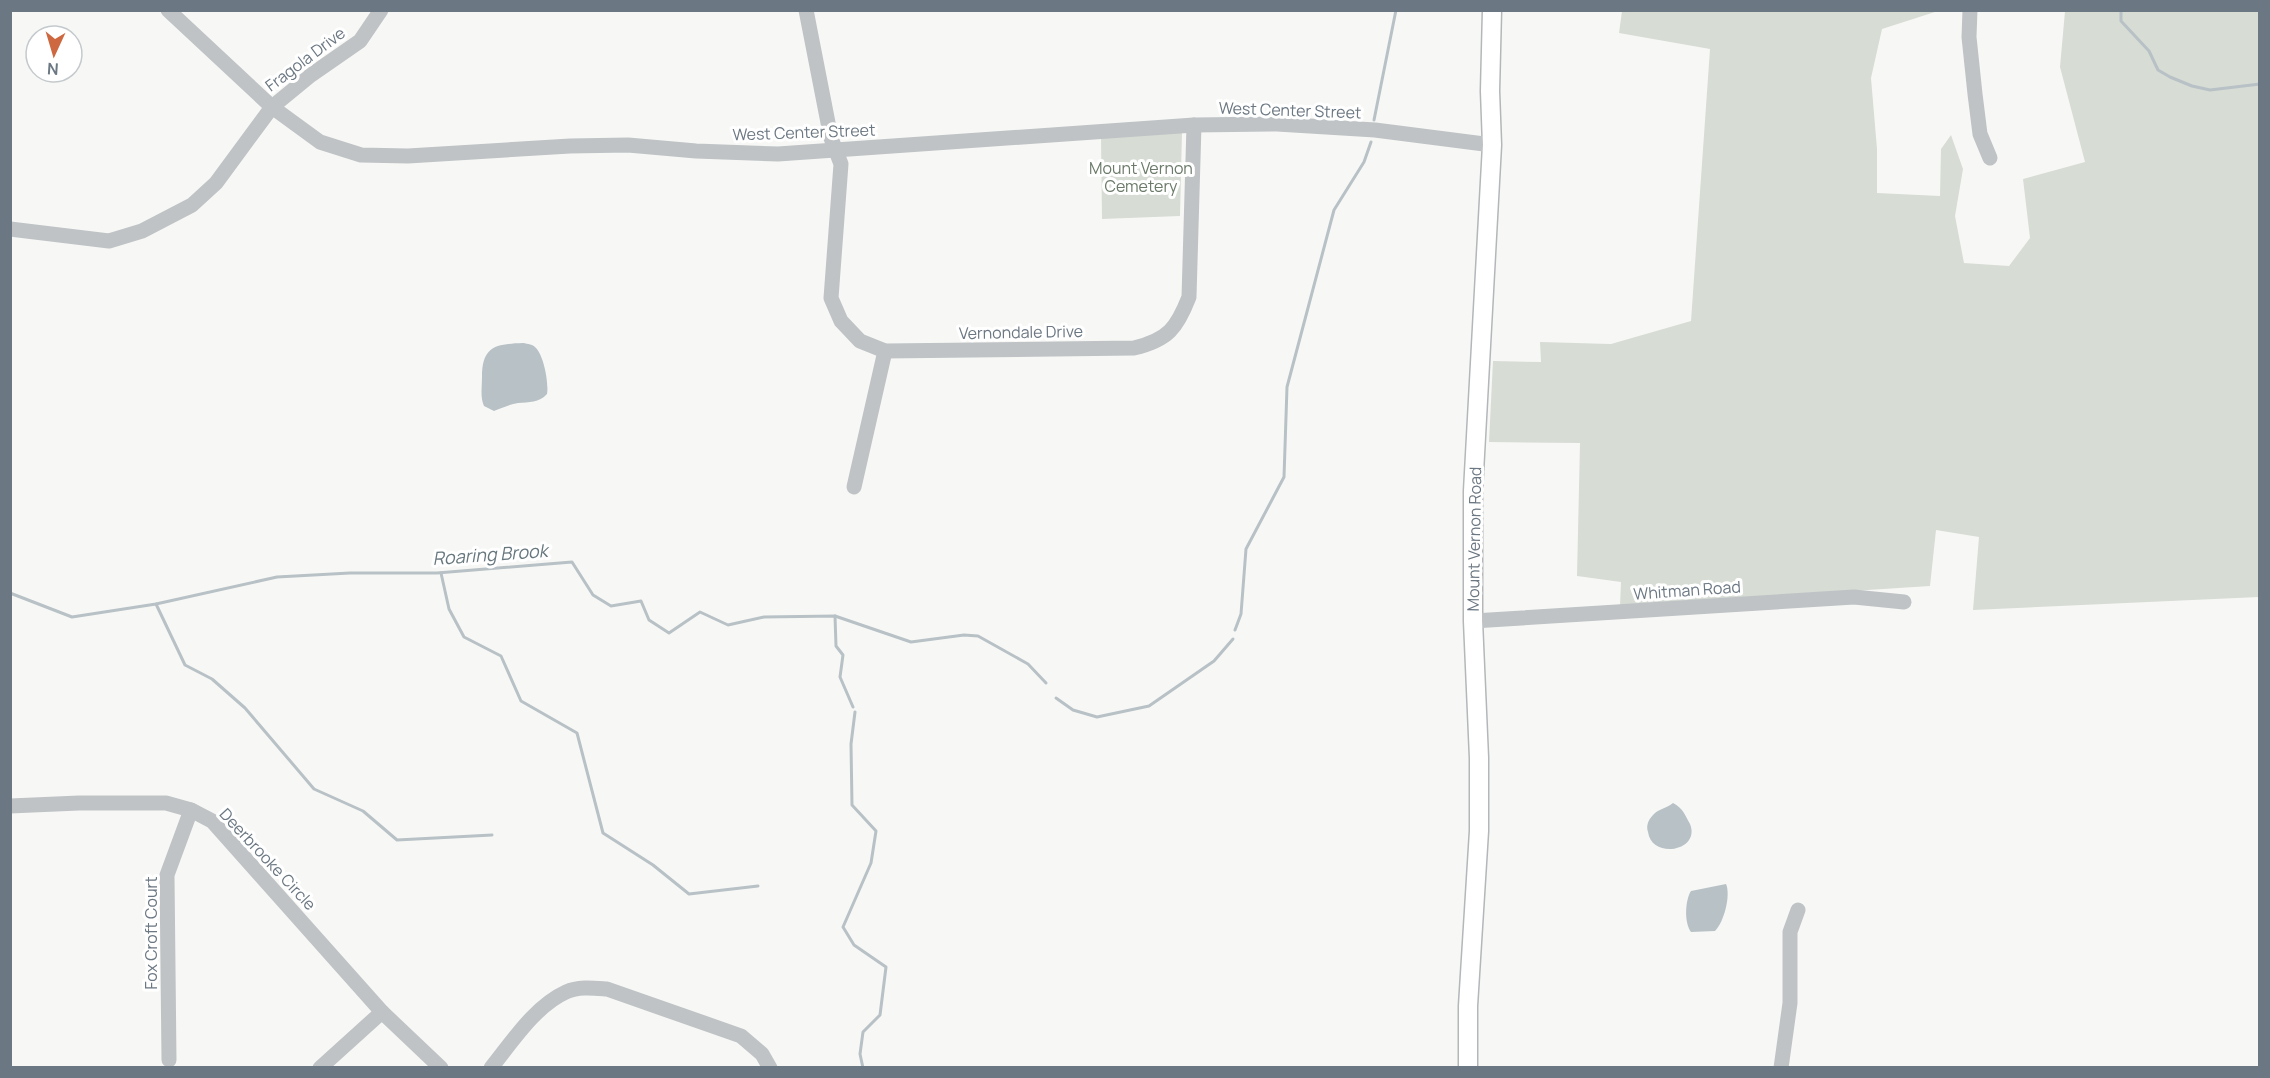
<svg xmlns="http://www.w3.org/2000/svg" width="2270" height="1078" font-family="Manrope,sans-serif">
<rect width="100%" height="100%" fill="#f7f8f5"/>
<g fill="#d7dcd5">
<path d="M1622,11H1938L1882,29L1871,78L1877,149V193L1940,196L1941,149L1951,135L1963,169L1955,216L1964,263L2009,266L2030,238L2023,179L2085,162L2060,67L2065,11H2259V597L1973,610L1979,537L1936,530L1930,586L1620,606L1621,582L1577,576L1580,443L1489,442L1493,361L1541,362L1540,342L1611,344L1691,321L1710,49L1619,33Z"/>
<path d="M1182,132L1180,216L1102,219L1101,137Z"/>
</g>
<g fill="#b8c1c6">
<path d="M523,343C528,344 533,344 536,348C544,356 549,384 547,394C539,403 529,402 518,403C511,404 501,408 494,411L484,406C480,397 482,387 482,377C482,346 496,344 523,343Z"/>
<path d="M1673,803C1683,808 1685,815 1690,824C1701,851 1652,860 1648,832C1646,826 1648,820 1653,815C1658,809 1667,808 1673,803Z"/>
<path d="M1726,884C1731,895 1724,922 1715,931L1691,932C1684,923 1685,900 1691,891Z"/>
</g>
<g fill="none" stroke-linecap="round" stroke-linejoin="round">
<g stroke="#b8c1c6" stroke-width="3">
<path d="M2121,10V21L2149,51L2158,70L2170,77L2192,86L2210,90L2260,84"/>
<path d="M1374,120L1396,10"/>
<path d="M441,573L449,609L464,637L501,656L521,701L577,733L603,833L653,865L689,894L758,886"/>
<path d="M10,593L72,617L156,604L277,577L350,573H437L572,562L593,595L611,606L641,601L649,620L669,633L700,612L728,625L764,617L835,616L836,646L843,655L840,677L853,707"/>
<path d="M156,604L185,665L212,679L245,708L314,789L363,811L397,840L492,835"/>
<path d="M835,616L911,642L964,635L978,636L1028,664L1046,683"/>
<path d="M1235,630L1241,614L1246,549L1284,477L1287,387L1334,210L1364,162L1371,142"/>
<path d="M1056,698L1073,710L1097,717L1149,706L1214,661L1233,639"/>
<path d="M855,712L851,744L852,805L876,831L871,863L843,927L854,945L886,967L880,1015L863,1032L860,1054L863,1068"/>
</g>
<g stroke="#b3b7ba" stroke-width="21">
<path id="major" d="M1468,1068V1006L1479,831V758L1473,621V491L1492,145L1490,91L1492,10"/>
</g>
<g stroke="#bfc3c6" stroke-width="15">
<path d="M168,10L272,107L320,142L361,155L408,156L570,146L628,145L696,151L778,154L1194,125L1277,124L1375,130L1492,145"/>
<path d="M806,10L831,138L841,164L831,298L841,321L860,341L885,351L1134,348C1168,340 1177,328 1189,297L1194,125"/>
<path d="M1970,10L1969,37L1975,94L1980,134L1990,158"/>
<path d="M10,229L109,241L142,231L192,205L216,183L272,107L311,75L360,41L381,10"/>
<path d="M854,487L885,351"/>
<path d="M1473,621L1854,597L1904,602"/>
<path d="M10,806L79,803H166L191,810L212,821L382,1012L441,1068"/>
<path d="M169,1060L167,875L191,810"/>
<path d="M320,1068L382,1012"/>
<path d="M491,1068C512,1042 535,1006 566,992C579,986 594,988 607,989L741,1036L762,1054L770,1068"/>
<path d="M1781,1068L1790,1003V932L1798,910"/>
</g>
<use href="#major" stroke="#fff" stroke-width="18"/>
</g>
<g text-anchor="middle" stroke-width="6" stroke-linejoin="round" paint-order="stroke">
<g font-size="16" fill="#6b7782" stroke="#fff">
<text transform="translate(305 59) rotate(-37)" y="6">Fragola Drive</text>
<text transform="translate(1290 110) rotate(2)" y="6">West Center Street</text>
<text transform="translate(804 132) rotate(-2)" y="6">West Center Street</text>
<text transform="translate(1021 332) rotate(-1)" y="6">Vernondale Drive</text>
<text transform="translate(1474 539) rotate(-89)" y="6">Mount Vernon Road</text>
<text transform="translate(1687 590) rotate(-4)" y="6">Whitman Road</text>
<text transform="translate(268 859) rotate(47)" y="6">Deerbrooke Circle</text>
<text transform="translate(151 933) rotate(-90)" y="6">Fox Croft Court</text>
</g>
<g font-size="16" fill="#6b7a69" stroke="#fff">
<text x="1141" y="174">Mount Vernon<tspan x="1141" dy="18">Cemetery</tspan></text>
</g>
<g font-size="18" font-style="italic" fill="#67777e" stroke="#fff">
<text transform="translate(490 555) rotate(-4)" y="6">Roaring Brook</text>
</g>
</g>
<rect width="2270" height="1078" fill="none" stroke="#6b7782" stroke-width="24"/>
<g transform="translate(54 54) rotate(184)"><circle r="28" fill="#ffffff" stroke="#c4c9cd" stroke-width="1.5"/>
<path d="M0-4.5L10 22L0 15L-10 22Z" fill="#cd6840"/>
<text y="-9" font-size="16" font-weight="bold" text-anchor="middle" fill="#6b7782">N</text>
</g>
</svg>
